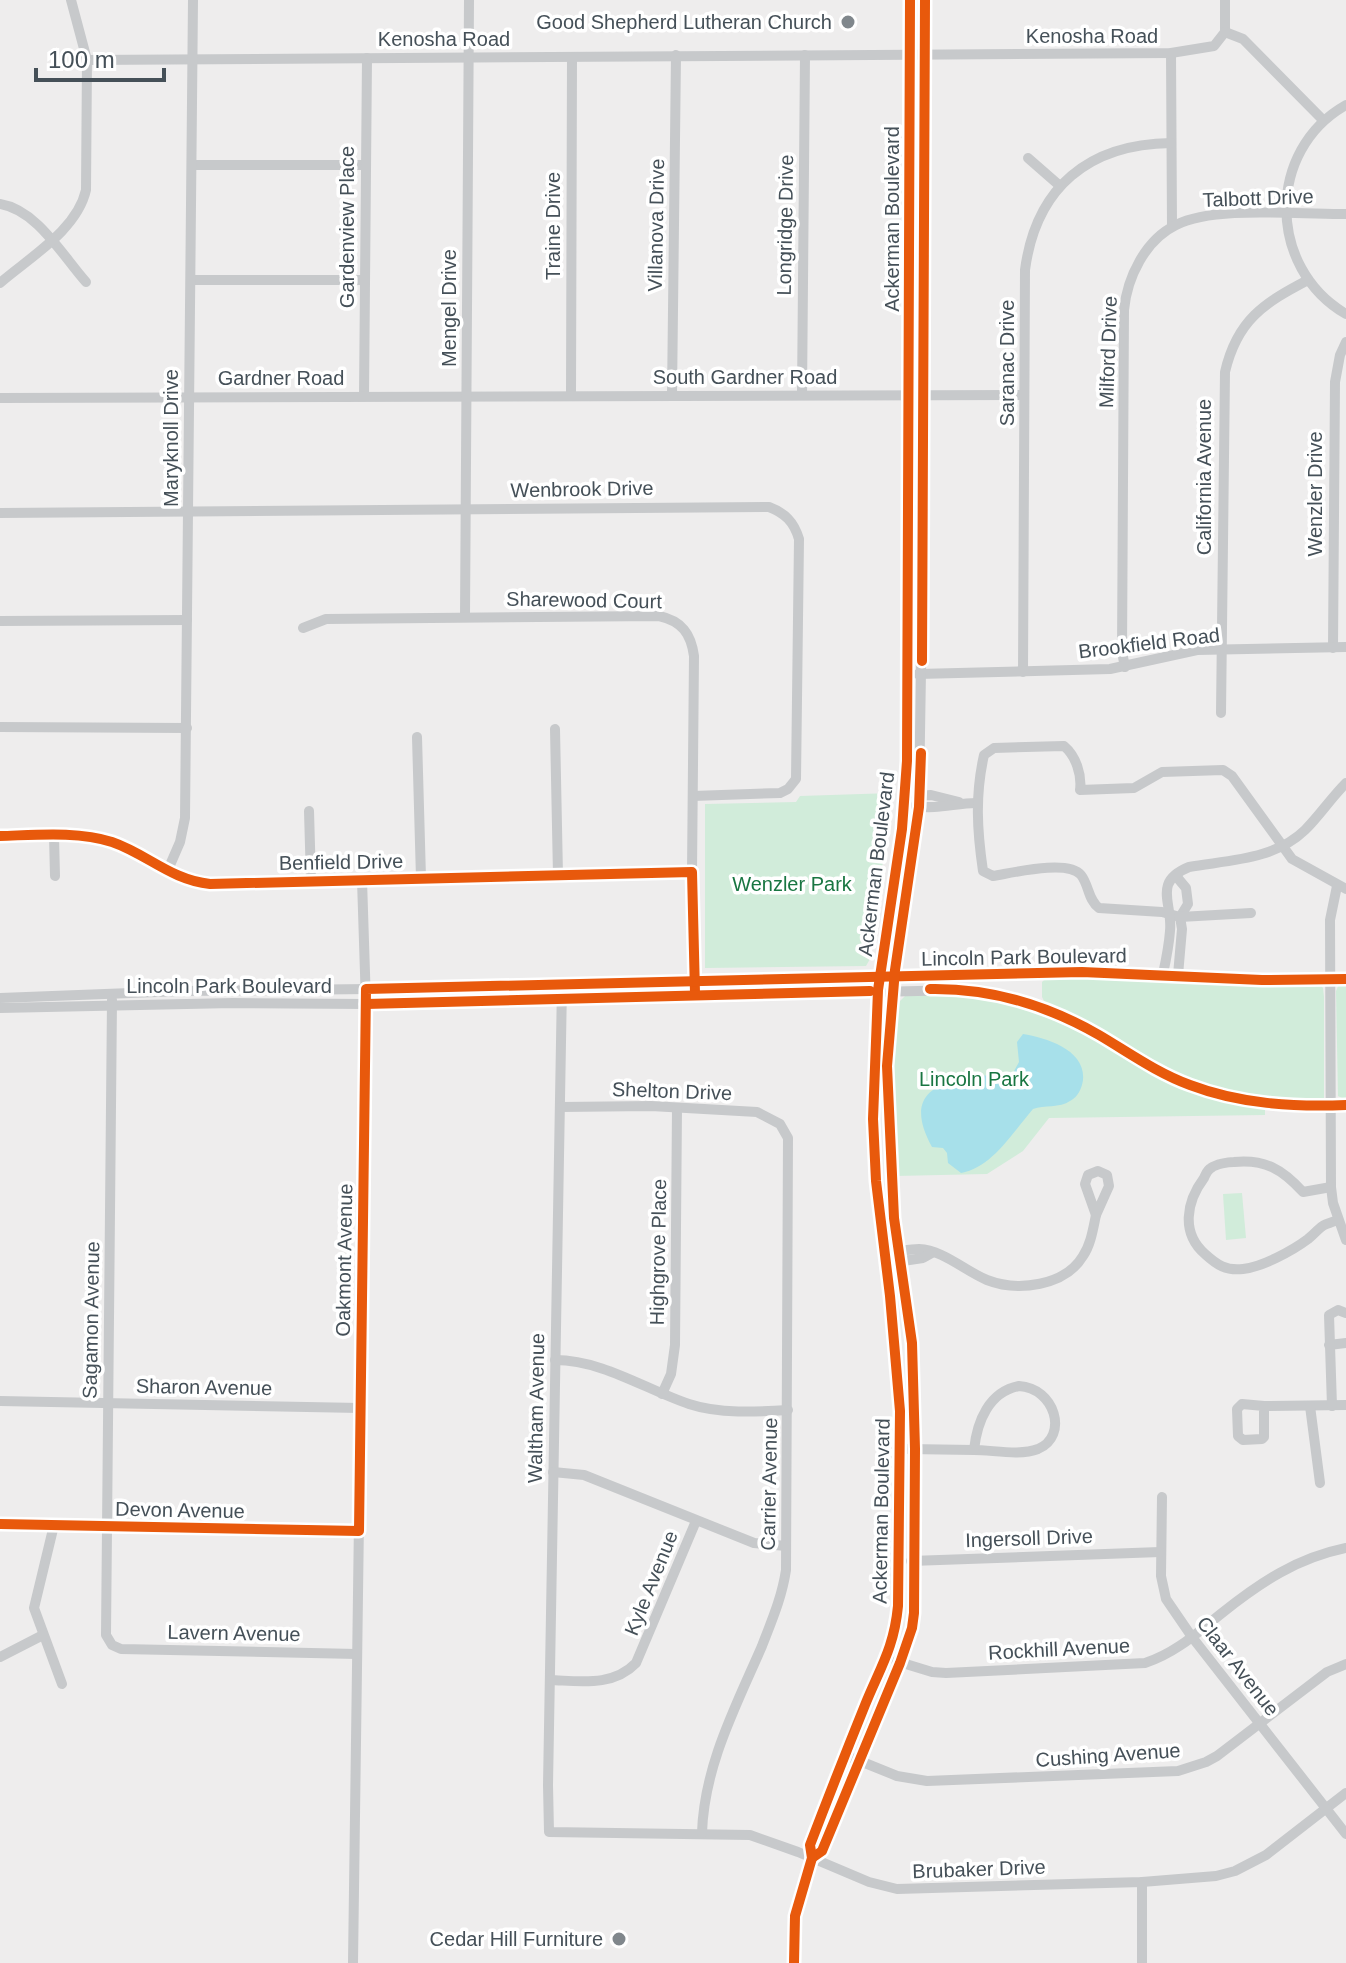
<svg xmlns="http://www.w3.org/2000/svg" width="1346" height="1963" font-family="Helvetica,sans-serif">
<rect width="100%" height="100%" fill="#eeeded"/>
<g fill="#d1ecda">
<path d="M892,793L870,959L866,966L705,968V804L796,802L800,796Z"/>
<path d="M1058,976L1320,984L1323,988L1324,997V1098L1319,1101C1229,1100 1188,1081 1110,1039C1088,1027 1066,1016 1045,1003L1042,997V982L1047,977Z"/>
<path d="M1346,983V1100L1338,1096L1336,991L1339,984Z"/>
<path d="M959,994L998,1000L1034,1009L1086,1032L1136,1062L1246,1105L1265,1108V1115L1049,1118L1023,1151L987,1174L895,1176L892,1100L897,1004L906,995Z"/>
<path d="M1242,1193L1246,1238L1226,1240L1223,1194Z"/>
</g>
<path fill="#a7e0ea" d="M1023,1034C1047,1038 1086,1050 1083,1080C1082,1088 1078,1097 1070,1101C1060,1108 1044,1105 1033,1109C1013,1132 992,1168 961,1173L948,1163L947,1153L943,1148L932,1147C894,1078 964,1078 1013,1073L1019,1062L1017,1042Z"/>
<g fill="none" stroke-linecap="round" stroke-linejoin="round">
<g stroke="#c7c9cb" stroke-width="10">
<path d="M1225,0V32"/>
<path d="M1225,32L1243,39L1323,120"/>
<path d="M1171,53L1172,226"/>
<path d="M87,60L1171,53L1214,46L1225,32"/>
<path d="M1346,105C1266,150 1267,268 1346,314"/>
<path d="M1028,158L1060,186"/>
<path d="M192,165H366"/>
<path d="M0,204C37,210 62,255 86,282"/>
<path d="M191,280H365"/>
<path d="M0,283C30,257 77,230 86,190L87,60L71,0"/>
<path d="M571,395L572,57"/>
<path d="M672,395L676,55"/>
<path d="M802,395L805,55"/>
<path d="M364,396L367,58"/>
<path d="M0,398L1023,395"/>
<path d="M0,513L769,507C785,513 794,522 799,539L796,779L788,789L780,793L693,796"/>
<path d="M465,617L469,0"/>
<path d="M0,621L187,620"/>
<path d="M303,628L326,619L659,616C682,621 691,634 694,656L692,872L695,997"/>
<path d="M1333,648L1335,382L1340,355L1346,342"/>
<path d="M1125,667L1122,652L1124,310C1127,278 1145,240 1176,225C1215,205 1300,215 1346,214"/>
<path d="M1023,672L1025,270C1036,187 1089,144 1171,143"/>
<path d="M918,674L1110,669L1197,650L1346,647"/>
<path d="M1221,713L1225,372C1237,320 1264,303 1308,280"/>
<path d="M0,727L187,728"/>
<path d="M555,729L558,875"/>
<path d="M417,737L421,878"/>
<path d="M916,796L931,795L959,802"/>
<path d="M915,806C936,810 956,803 976,803"/>
<path d="M309,811L311,881"/>
<path d="M0,836C36,835 78,831 112,842C147,854 171,880 210,884L692,872"/>
<path d="M54,836L55,876"/>
<path d="M167,872L180,842L185,818L193,0"/>
<path d="M1176,876L1186,888L1188,904L1180,917L1182,929L1178,975"/>
<path d="M1337,886L1330,920L1331,1187L1333,1203L1346,1240"/>
<path d="M1251,913L1180,917L1162,912L1099,908C1088,900 1089,885 1081,875C1068,859 1012,873 993,876L983,871C977,830 975,795 984,755L994,748L1064,746C1076,756 1082,775 1080,790L1134,788L1162,772L1223,770L1232,776L1292,859L1346,889"/>
<path d="M1163,974C1166,960 1169,945 1170,931C1173,903 1152,882 1189,867C1229,860 1274,860 1305,830C1320,815 1331,798 1346,783"/>
<path d="M562,985L548,1785L549,1832L750,1835L798,1852L869,1882L897,1889L1142,1882L1216,1876L1235,1871L1266,1855L1346,1793"/>
<path d="M0,998L183,991L463,988L1082,972L1262,980L1346,979"/>
<path d="M112,1000L106,1635L112,1645L121,1649L357,1654"/>
<path d="M0,1008L233,1003L366,1004L959,990C1002,995 1043,1005 1082,1025C1117,1045 1151,1070 1189,1084C1239,1104 1293,1107 1346,1105"/>
<path d="M561,1107L651,1106L757,1112L780,1124L788,1138L786,1570C782,1597 772,1620 762,1646C736,1706 704,1766 702,1833"/>
<path d="M1098,1171L1107,1175L1109,1186L1096,1215L1085,1184L1088,1175Z"/>
<path d="M1331,1187L1303,1192C1282,1169 1265,1159 1234,1162C1228,1162 1216,1164 1211,1168C1207,1170 1206,1174 1204,1178C1186,1202 1181,1233 1205,1254C1217,1265 1226,1271 1243,1269C1262,1267 1292,1251 1308,1239C1323,1227 1316,1227 1338,1220"/>
<path d="M894,1252C902,1251 911,1249 919,1249C943,1250 965,1271 987,1280C1018,1292 1065,1286 1083,1256C1091,1244 1093,1229 1096,1215"/>
<path d="M896,1262L923,1258L932,1253"/>
<path d="M1329,1345L1346,1343"/>
<path d="M555,1360C602,1360 645,1389 689,1404C719,1414 757,1412 788,1410"/>
<path d="M1019,1386C1055,1388 1069,1436 1038,1449C1020,1456 993,1450 974,1450C977,1421 989,1392 1019,1386Z"/>
<path d="M662,1394L671,1374L675,1345L677,1108"/>
<path d="M0,1401L360,1408"/>
<path d="M1242,1404L1264,1406V1437L1262,1439L1243,1440L1238,1436L1237,1409Z"/>
<path d="M1264,1406L1346,1405"/>
<path d="M1310,1406L1320,1483"/>
<path d="M1332,1406L1329,1315L1338,1310L1346,1313"/>
<path d="M908,1449L974,1450"/>
<path d="M553,1472L584,1475L754,1543L786,1546"/>
<path d="M1162,1497L1161,1576L1166,1599L1192,1637L1346,1834"/>
<path d="M0,1524L359,1531"/>
<path d="M54,1525L34,1608L62,1684"/>
<path d="M911,1561L1160,1552"/>
<path d="M0,1657L43,1635"/>
<path d="M896,1661L932,1672L946,1673L1145,1663C1176,1653 1198,1632 1222,1613C1261,1582 1297,1558 1346,1548"/>
<path d="M550,1680C580,1681 613,1687 636,1663L696,1521"/>
<path d="M845,1755L897,1776L927,1781L1178,1771L1206,1762L1217,1756L1327,1672L1346,1664"/>
<path d="M812,1858L822,1851L900,1663L912,1628L914,1613L915,1449L912,1343L894,1218L887,1066L895,970L919,796L924,485L925,0"/>
<path d="M1142,1882V1963"/>
<path d="M353,1963L366,1004L362,880"/>
<path d="M794,1963L795,1916L812,1858L810,1845C828,1798 846,1752 865,1705C880,1668 894,1648 898,1606L900,1411L890,1296L876,1181L873,1119L878,990L902,829L907,761L910,0"/>
</g>
<g stroke="#fff" stroke-width="15">
<g id="cycleway">
<path d="M922,661L925,0"/>
<path d="M0,836C36,835 78,831 112,842C147,854 171,880 210,884L692,872L695,993"/>
<path d="M930,989C990,988 1047,1005 1099,1035C1128,1052 1157,1073 1190,1085C1240,1104 1293,1107 1346,1105"/>
<path d="M366,1004L870,991"/>
<path d="M0,1524L359,1531L366,989L1082,972L1262,980L1346,979"/>
<path d="M812,1858L822,1851L900,1663L912,1628L914,1613L915,1449L912,1343L894,1218L887,1066L895,970L919,807L921,753"/>
<path d="M794,1963L795,1916L812,1858L810,1845C828,1798 846,1752 865,1705C880,1668 894,1648 898,1606L900,1411L890,1296L876,1181L873,1119L878,990L902,829L907,761L910,0"/>
</g>
</g>
<use href="#cycleway" stroke="#e8590c" stroke-width="10"/>
</g>
<g fill="#80878c" stroke="#fff" stroke-width="3">
<circle cx="848" cy="22" r="8"/>
<circle cx="619" cy="1939" r="8"/>
</g>
<g text-anchor="middle" stroke-width="7" stroke-linejoin="round" paint-order="stroke">
<g font-size="20" fill="#455058" stroke="#fff" text-anchor="end">
<text x="832" y="29">Good Shepherd Lutheran Church</text>
<text x="603" y="1946">Cedar Hill Furniture</text>
</g>
<g font-size="20" fill="#455058" stroke="#fff">
<text x="1092" y="43">Kenosha Road</text>
<text x="444" y="46">Kenosha Road</text>
<text transform="translate(1258 198) rotate(-2)" y="7">Talbott Drive</text>
<text transform="translate(892 219) rotate(-90)" y="7">Ackerman Boulevard</text>
<text transform="translate(656 225) rotate(-89)" y="7">Villanova Drive</text>
<text transform="translate(785 225) rotate(-89)" y="7">Longridge Drive</text>
<text transform="translate(553 226) rotate(-90)" y="7">Traine Drive</text>
<text transform="translate(347 227) rotate(-90)" y="7">Gardenview Place</text>
<text transform="translate(449 308) rotate(-90)" y="7">Mengel Drive</text>
<text transform="translate(1108 352) rotate(-88)" y="7">Milford Drive</text>
<text transform="translate(1007 363) rotate(-90)" y="7">Saranac Drive</text>
<text x="745" y="384">South Gardner Road</text>
<text x="281" y="385">Gardner Road</text>
<text transform="translate(171 438) rotate(-90)" y="7">Maryknoll Drive</text>
<text transform="translate(1204 477) rotate(-90)" y="7">California Avenue</text>
<text transform="translate(582 489) rotate(-1)" y="7">Wenbrook Drive</text>
<text transform="translate(1315 494) rotate(-90)" y="7">Wenzler Drive</text>
<text transform="translate(584 600) rotate(1)" y="7">Sharewood Court</text>
<text transform="translate(1149 643) rotate(-7)" y="7">Brookfield Road</text>
<text transform="translate(341 862) rotate(-1)" y="7">Benfield Drive</text>
<text transform="translate(876 864) rotate(-83)" y="7">Ackerman Boulevard</text>
<text transform="translate(1024 957) rotate(-1)" y="7">Lincoln Park Boulevard</text>
<text x="229" y="993">Lincoln Park Boulevard</text>
<text transform="translate(672 1091) rotate(2)" y="7">Shelton Drive</text>
<text transform="translate(658 1252) rotate(-89)" y="7">Highgrove Place</text>
<text transform="translate(344 1260) rotate(-89)" y="7">Oakmont Avenue</text>
<text transform="translate(91 1320) rotate(-89)" y="7">Sagamon Avenue</text>
<text transform="translate(204 1387) rotate(1)" y="7">Sharon Avenue</text>
<text transform="translate(536 1408) rotate(-89)" y="7">Waltham Avenue</text>
<text transform="translate(769 1484) rotate(-89)" y="7">Carrier Avenue</text>
<text transform="translate(180 1510) rotate(1)" y="7">Devon Avenue</text>
<text transform="translate(881 1511) rotate(-89)" y="7">Ackerman Boulevard</text>
<text transform="translate(1029 1538) rotate(-2)" y="7">Ingersoll Drive</text>
<text transform="translate(651 1583) rotate(-68)" y="7">Kyle Avenue</text>
<text transform="translate(234 1633) rotate(1)" y="7">Lavern Avenue</text>
<text transform="translate(1059 1649) rotate(-3)" y="7">Rockhill Avenue</text>
<text transform="translate(1238 1666) rotate(52)" y="7">Claar Avenue</text>
<text transform="translate(1108 1755) rotate(-4)" y="7">Cushing Avenue</text>
<text transform="translate(979 1869) rotate(-2)" y="7">Brubaker Drive</text>
</g>
<g font-size="20" fill="#197642" stroke="#fff">
<text x="792" y="891">Wenzler Park</text>
<text x="974" y="1086">Lincoln Park</text>
</g>
</g>
<path d="M36 68v12h128v-12" fill="none" stroke="#455058" stroke-width="4"/>
<text x="48" y="68" font-size="24" fill="#455058" stroke="#ffffff" stroke-width="6" paint-order="stroke">100 m</text>
</svg>
